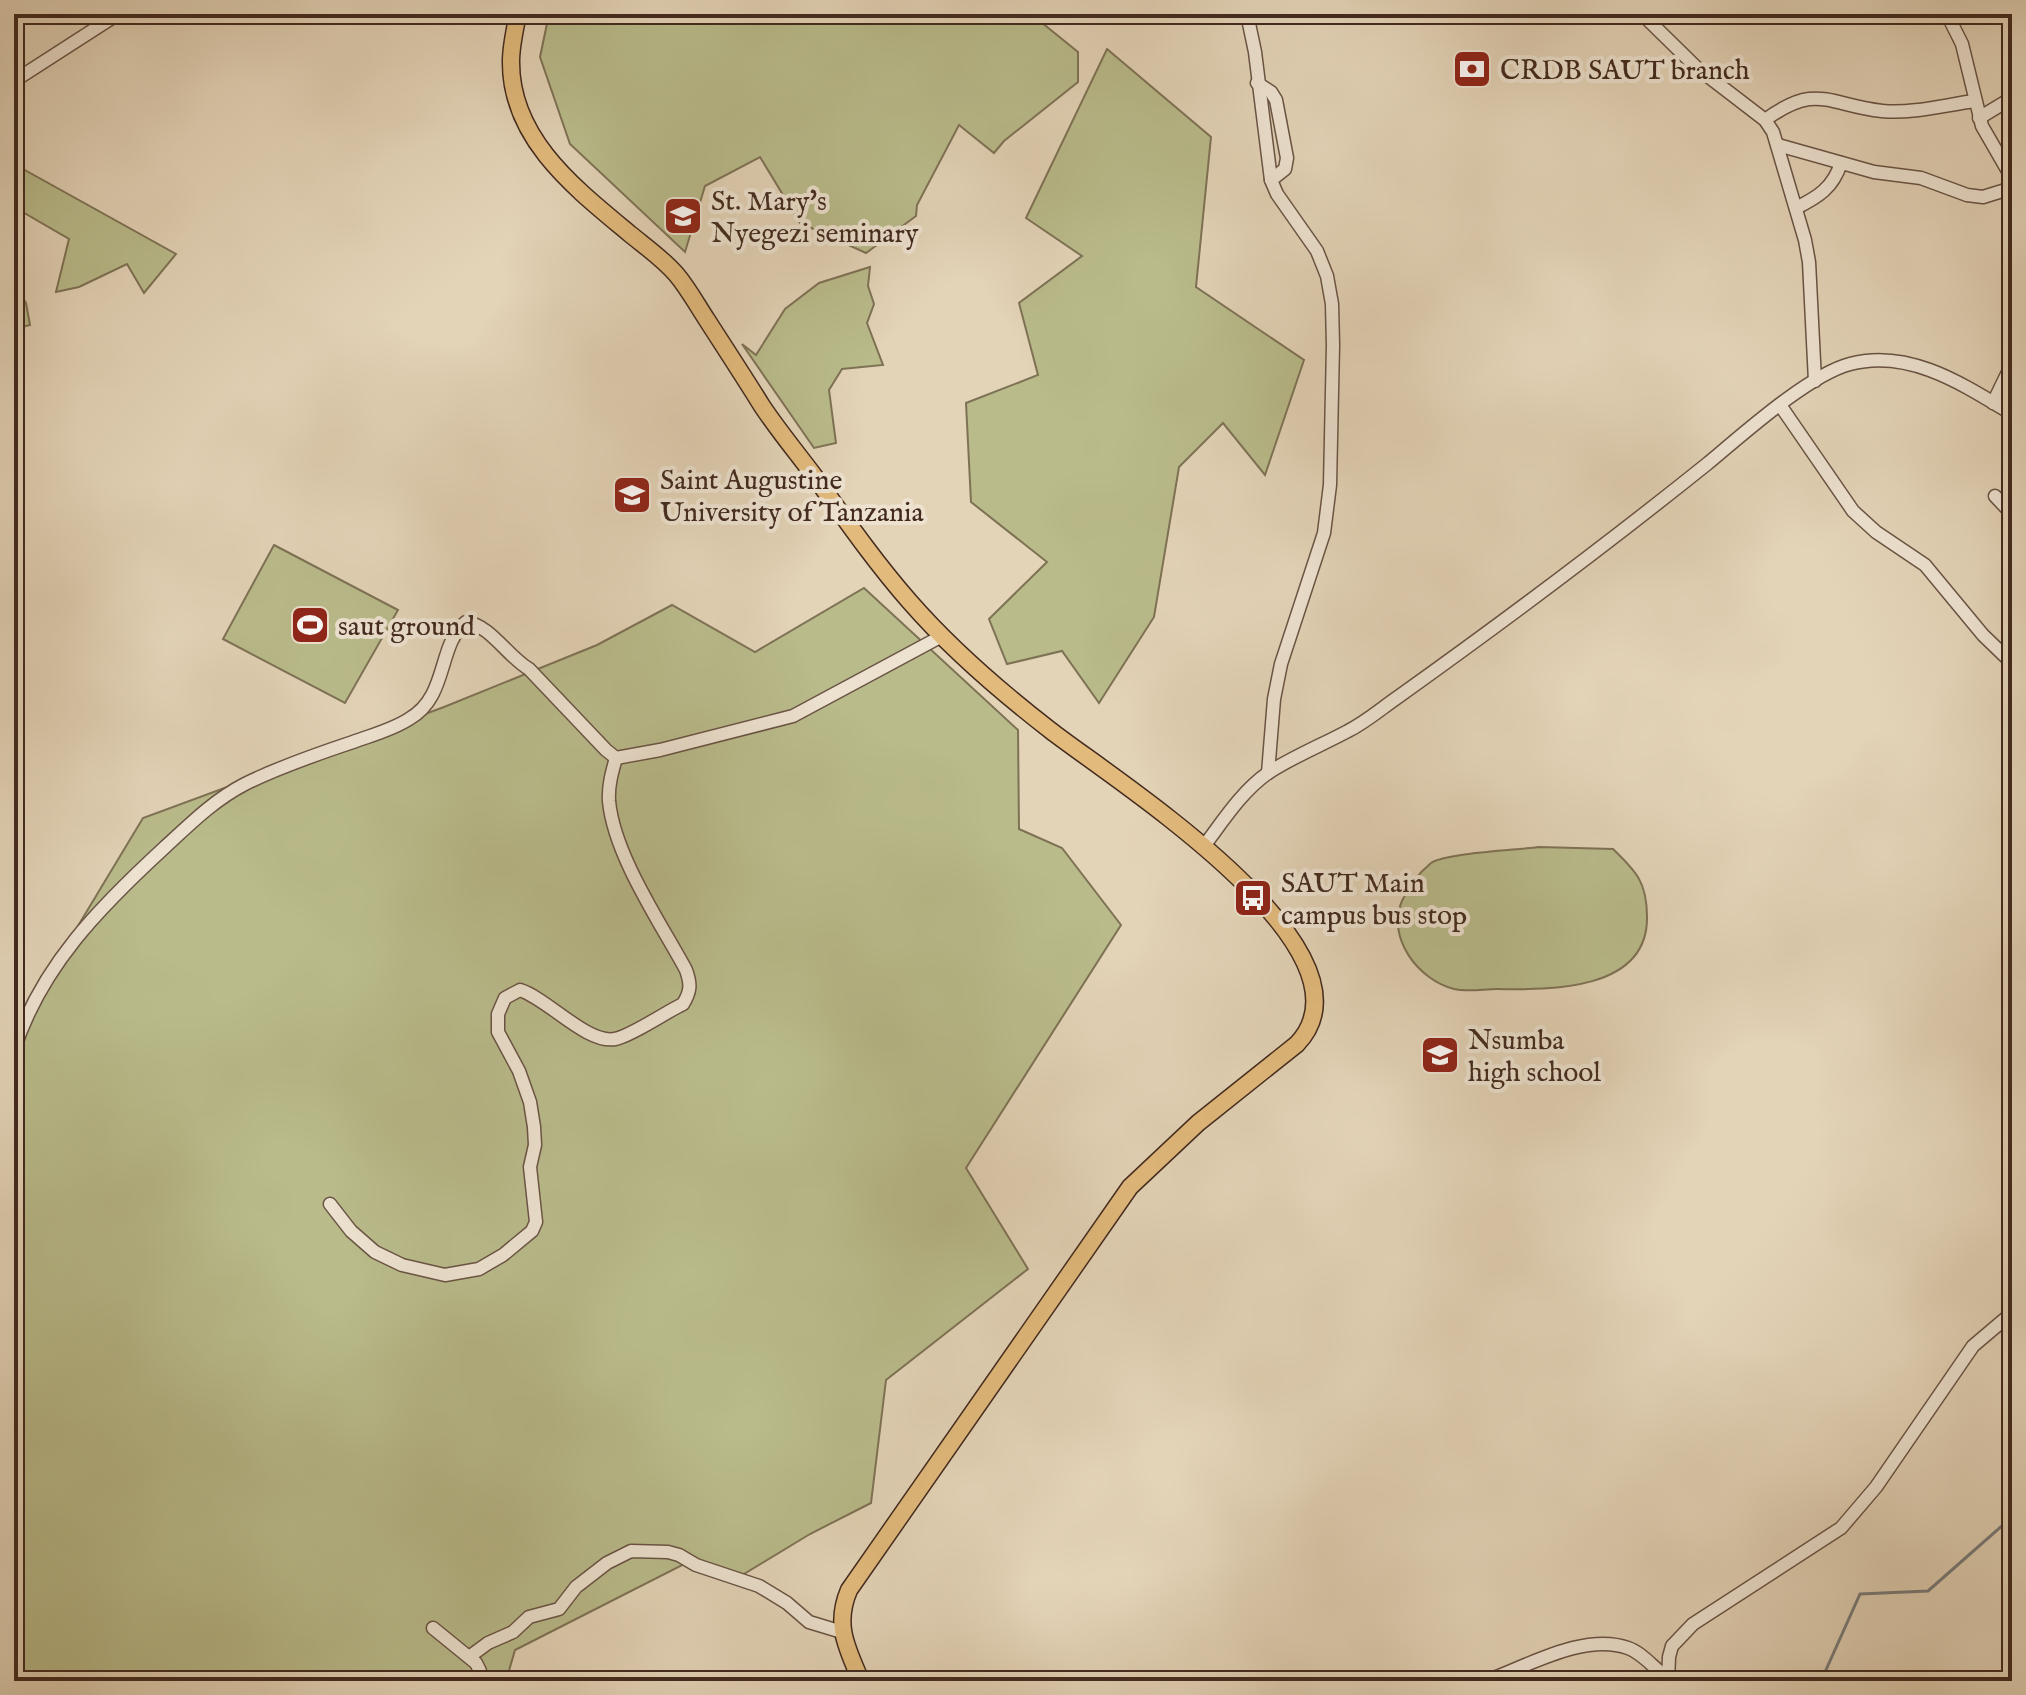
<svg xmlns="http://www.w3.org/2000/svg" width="2026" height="1695" font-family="'IM FELL English',serif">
<rect width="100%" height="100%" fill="#e3d3b7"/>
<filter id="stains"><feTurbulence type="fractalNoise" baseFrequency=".0025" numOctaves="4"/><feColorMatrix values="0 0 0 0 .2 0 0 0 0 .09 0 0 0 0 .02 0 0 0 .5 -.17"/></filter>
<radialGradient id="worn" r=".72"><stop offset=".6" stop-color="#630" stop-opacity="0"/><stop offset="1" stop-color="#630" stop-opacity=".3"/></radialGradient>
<g fill="#b9bb8b" stroke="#7e7255" stroke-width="2">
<path d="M549,14H1031L1078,52V82L1004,141L994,153L959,125L917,205L916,216L866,253L800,223L760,157L705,186L685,252L570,144L540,57Z"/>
<path d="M1107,49L1211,137L1196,287L1304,360L1265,475L1223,423L1179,467L1154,617L1099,703L1062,651L1007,664L989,619L1047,562L971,502L966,403L1038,375L1019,303L1082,256L1026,218Z"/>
<path d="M14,164L176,254L144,293L127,264L79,287L56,292L69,239L14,207Z"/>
<path d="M870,267L868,286L874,304L867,323L883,365L842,369L829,390L836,443L814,448L742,344L756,355L785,309L819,283Z"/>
<path d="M14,285L26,303L30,325L14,329Z"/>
<path d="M274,545L398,610L345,703L223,639Z"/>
<path d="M864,588L1018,730L1019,829L1062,848L1121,925L966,1168L1028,1269L886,1380L871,1503L810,1534L739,1577L686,1563L515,1650L506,1681H14V1032L143,818L444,707L597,645L672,605L755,652Z"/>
<path d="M1539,847L1613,849C1637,872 1647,883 1647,917C1648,991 1550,990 1497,989C1484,989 1467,992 1454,989C1418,980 1386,937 1402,901C1408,887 1419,873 1431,863C1445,853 1518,850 1539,847Z"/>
</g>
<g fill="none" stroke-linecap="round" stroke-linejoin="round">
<path stroke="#787d7d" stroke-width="3" d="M1821,1681L1860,1594L1928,1591L2012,1517"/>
<g stroke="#6a5445" stroke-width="15">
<g id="minor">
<path d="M1247,14L1255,52L1271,180L1277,194L1317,251L1327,276L1332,304L1333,345L1330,485L1324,533L1281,664L1274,699L1268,773"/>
<path d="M1642,14L1696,67L1765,120L1773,132L1805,240L1809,262L1815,381"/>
<path d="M1947,14L1962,44L1982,126L2012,178"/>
<path d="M14,81L118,14"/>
<path d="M1257,83L1271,92L1276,100L1287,158L1285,169L1271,180"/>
<path d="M1979,118L2012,98"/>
<path d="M1765,120C1817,82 1828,105 1882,111C1912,114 1945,105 1974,101"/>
<path d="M1778,145L1874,172L1921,178L1967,195L1983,197L2012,188"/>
<path d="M1796,208C1818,197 1833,188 1841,163"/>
<path d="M1993,403L2012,364"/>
<path d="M1780,405L1853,511L1876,532L1925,565L1983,635L2012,663"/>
<path d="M1995,496L2012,514"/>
<path d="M1204,846C1223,821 1242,791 1268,773C1292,757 1322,745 1348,731C1366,722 1382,708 1398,697C1503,622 1606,545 1707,464C1741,436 1808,375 1850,364C1909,348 1964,385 2012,414"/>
<path d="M14,1050C41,966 101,906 164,848C190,824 214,800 245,784C279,767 317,754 353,742C372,735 392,730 409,719C449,696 437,645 466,622C490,625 508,657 529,669L606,750L616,758L660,750L793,716L942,636"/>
<path d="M330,1204L351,1231L375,1252L402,1265L445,1275L479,1269L503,1255L532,1231L536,1222L530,1167L535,1145L534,1127L530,1102L519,1071L498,1032V1014L505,998L520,990C548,999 587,1044 615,1039C631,1036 666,1012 683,1004C691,991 691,984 686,970C660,922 614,855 609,801C608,786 612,772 616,758"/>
<path d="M433,1628L476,1663L480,1671L478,1681"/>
<path d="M469,1657L488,1643L513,1632L529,1617L559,1609L576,1587L607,1563L631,1551L668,1552L679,1555L696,1565L759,1586L787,1603L809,1622L842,1632"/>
<path d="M1486,1681C1526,1667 1584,1632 1628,1648C1643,1653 1655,1670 1668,1678"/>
<path d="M1668,1681L1669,1657L1672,1646L1693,1624L1841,1528L1876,1487L1973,1346L2012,1313"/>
</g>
</g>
<g stroke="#422a1f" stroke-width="19">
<path id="major" d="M518,14C515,29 511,46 511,61C510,139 576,189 630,234C646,247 663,259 676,274C688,288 697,305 707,320C725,348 744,377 762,406C778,430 797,453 815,477C845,519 875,562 910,602C951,649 1001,692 1050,730C1111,778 1386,950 1297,1044L1198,1123L1130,1187L849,1590C834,1625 847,1648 861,1681"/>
</g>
<use href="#minor" stroke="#ede2d0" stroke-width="12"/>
<use href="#major" stroke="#e2ba7c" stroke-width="16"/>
</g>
<defs>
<g id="bank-square" transform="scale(2)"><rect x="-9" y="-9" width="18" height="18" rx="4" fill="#8f2418" stroke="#ede2d0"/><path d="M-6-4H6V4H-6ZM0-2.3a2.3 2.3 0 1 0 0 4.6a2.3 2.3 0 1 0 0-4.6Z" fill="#fff"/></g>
<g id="school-square" transform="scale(2)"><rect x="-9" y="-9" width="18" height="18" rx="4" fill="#8f2418" stroke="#ede2d0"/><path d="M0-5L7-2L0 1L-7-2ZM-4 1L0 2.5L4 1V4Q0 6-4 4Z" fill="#fff"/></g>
<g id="university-square" transform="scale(2)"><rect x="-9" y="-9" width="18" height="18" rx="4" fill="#8f2418" stroke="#ede2d0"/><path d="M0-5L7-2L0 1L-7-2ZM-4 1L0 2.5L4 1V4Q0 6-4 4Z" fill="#fff"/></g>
<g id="stadium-square" transform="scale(2)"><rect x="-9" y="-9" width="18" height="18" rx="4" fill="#8f2418" stroke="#ede2d0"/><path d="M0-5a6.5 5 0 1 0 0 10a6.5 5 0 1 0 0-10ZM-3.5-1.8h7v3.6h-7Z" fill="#fff"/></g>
<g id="bus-square" transform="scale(2)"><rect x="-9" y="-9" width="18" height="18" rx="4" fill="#8f2418" stroke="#ede2d0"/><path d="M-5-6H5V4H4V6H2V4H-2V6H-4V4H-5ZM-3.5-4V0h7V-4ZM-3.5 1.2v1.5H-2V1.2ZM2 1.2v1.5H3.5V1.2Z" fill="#fff"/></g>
</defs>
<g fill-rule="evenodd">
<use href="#bank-square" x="1472" y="69"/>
<use href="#school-square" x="683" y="216"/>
<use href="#university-square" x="632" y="495"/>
<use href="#stadium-square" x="310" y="625"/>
<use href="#bus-square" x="1253" y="898"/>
<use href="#school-square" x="1440" y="1055"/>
</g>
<g text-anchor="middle" stroke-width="8" stroke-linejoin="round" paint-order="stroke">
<g font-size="28" fill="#422a1f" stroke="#ede2d0" text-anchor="start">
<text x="1500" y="79">CRDB SAUT branch</text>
<text x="711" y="210">St. Mary's<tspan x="711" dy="32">Nyegezi seminary</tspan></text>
<text x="660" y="489">Saint Augustine<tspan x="660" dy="32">University of Tanzania</tspan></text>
<text x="338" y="635">saut ground</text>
<text x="1281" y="892">SAUT Main<tspan x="1281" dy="32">campus bus stop</tspan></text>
<text x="1468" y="1049">Nsumba<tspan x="1468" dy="32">high school</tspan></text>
</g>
</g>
<rect width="2026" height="1695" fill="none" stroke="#e3d3b7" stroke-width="48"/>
<rect x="16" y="16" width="1994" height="1663" fill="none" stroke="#422a1f" stroke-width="4"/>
<rect x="24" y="24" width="1978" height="1647" fill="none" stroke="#422a1f" stroke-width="2"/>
<rect width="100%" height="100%" filter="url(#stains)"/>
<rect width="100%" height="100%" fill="url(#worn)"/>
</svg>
